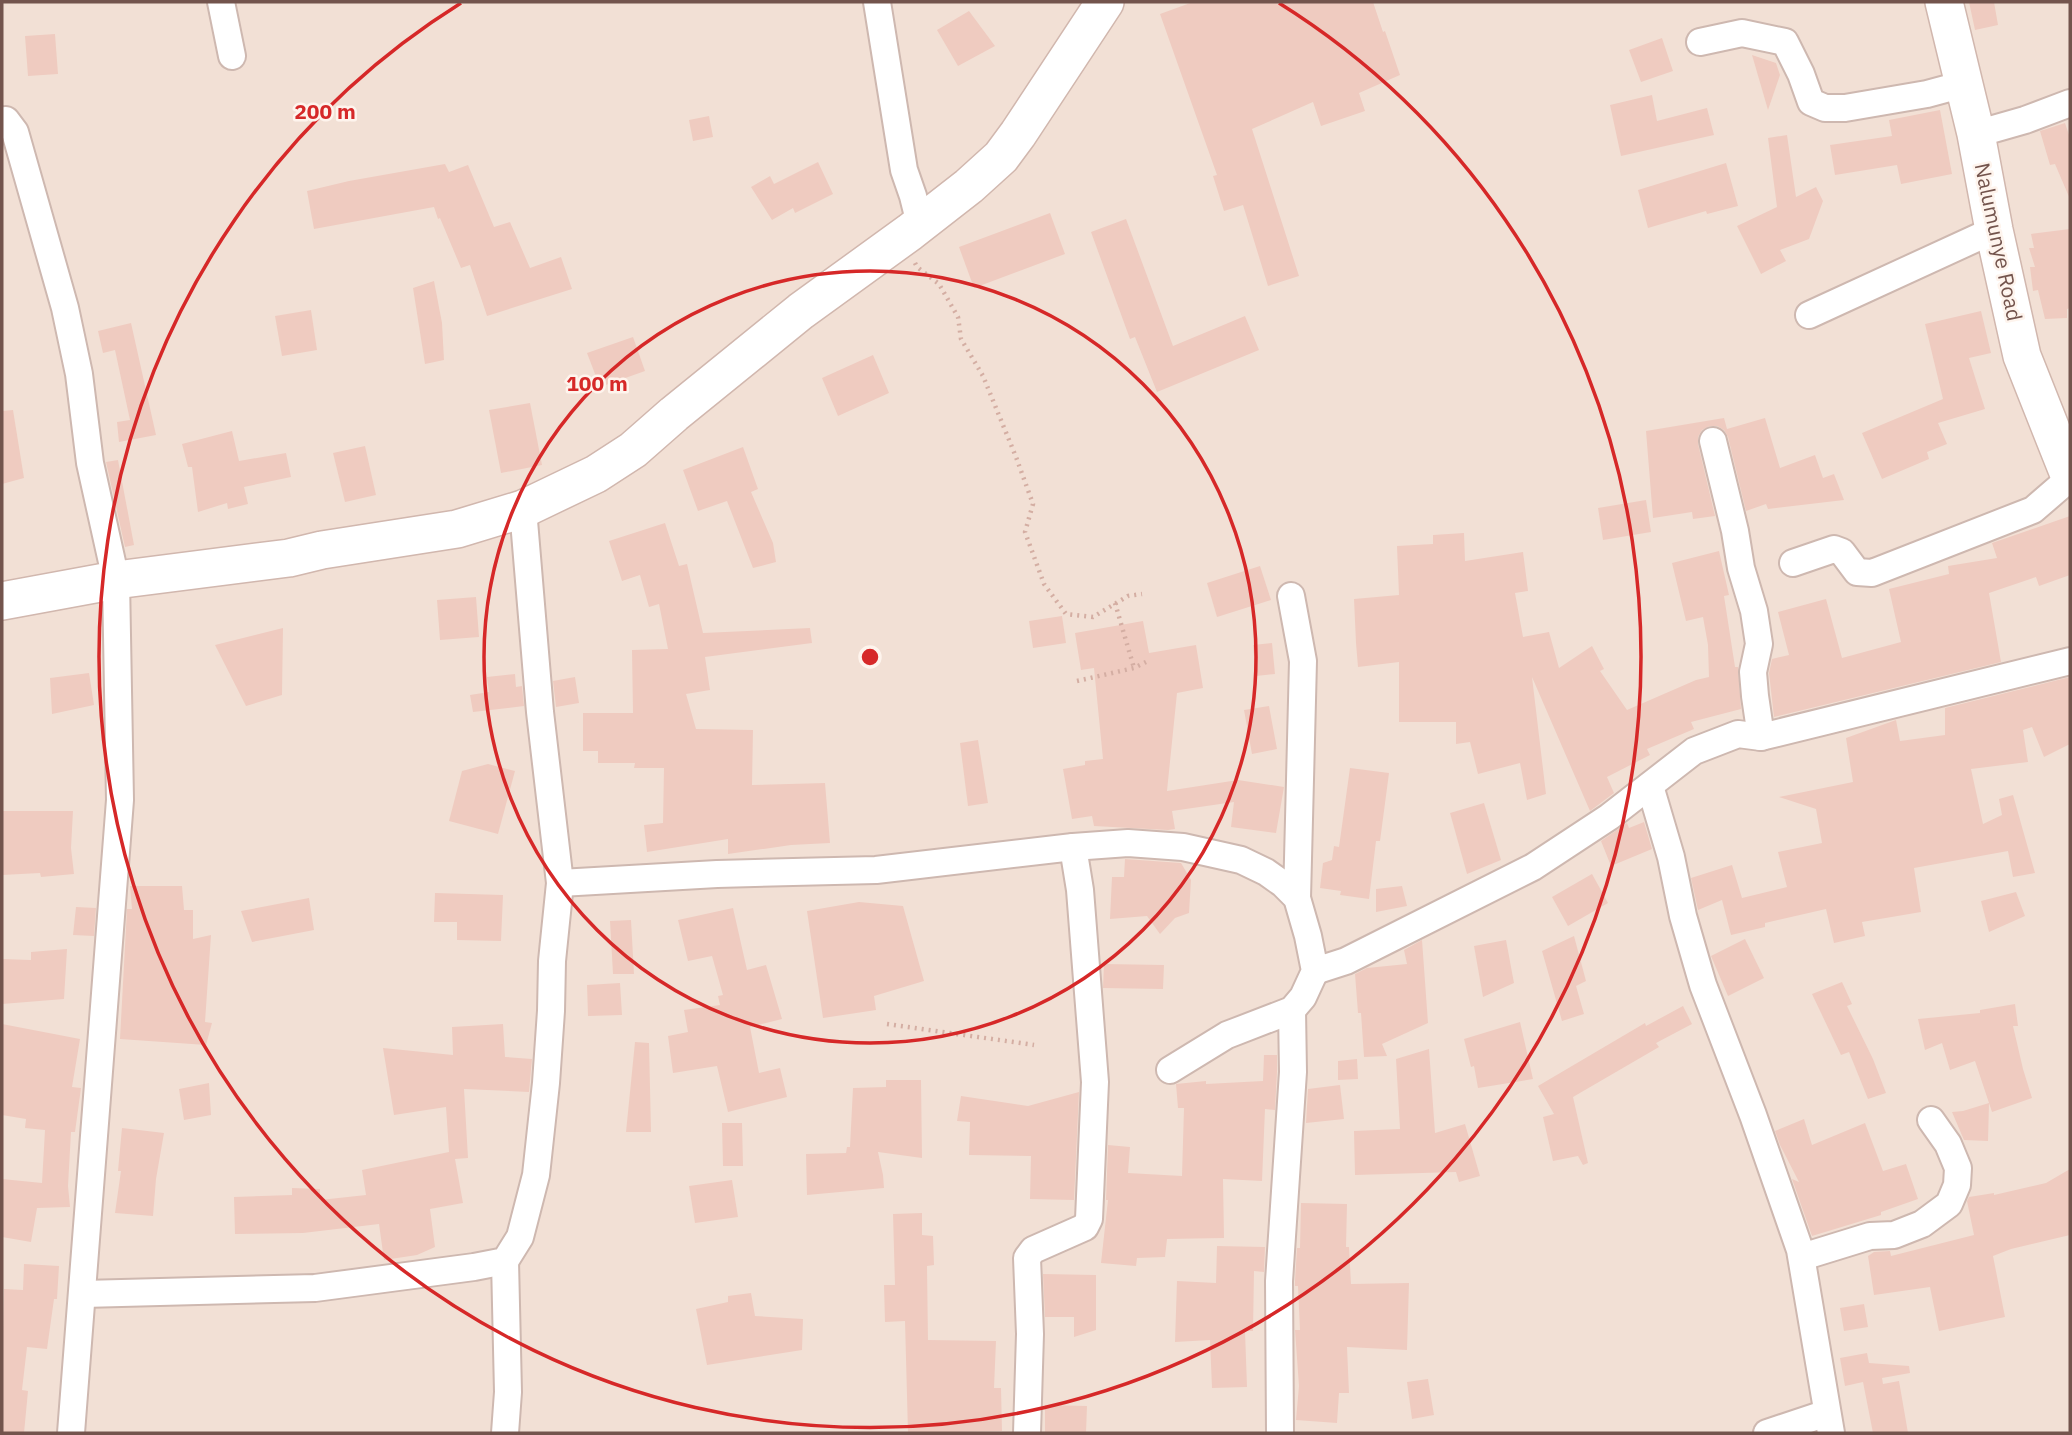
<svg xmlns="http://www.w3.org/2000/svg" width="2072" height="1435" font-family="'IBM Plex Sans',sans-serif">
<rect width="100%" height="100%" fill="#fbf0e7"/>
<rect fill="#f2e0d5" x="2" y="2" width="2068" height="1431"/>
<g fill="#efcbc0">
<path d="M1193,2H1373L1383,32L1385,31L1400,75L1359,93L1365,111L1321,126L1313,102L1252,129L1299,276L1268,286L1243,205L1224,211L1213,176L1217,175L1160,14Z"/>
<path d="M1969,2H1994L1998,25L1975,30Z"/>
<path d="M969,11L995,46L958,66L937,30Z"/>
<path d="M55,34L58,74L28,76L25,36Z"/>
<path d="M1662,38L1673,71L1641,82L1629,50Z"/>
<path d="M1752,55L1776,63L1780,75L1768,110Z"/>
<path d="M1652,95L1657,121L1707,108L1714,135L1621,156L1610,105Z"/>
<path d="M1940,110L1952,174L1901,184L1897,165L1835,175L1830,145L1892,136L1889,120Z"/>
<path d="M709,116L713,137L693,141L689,120Z"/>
<path d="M2065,123L2070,138V199L2055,164L2050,165L2040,131Z"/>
<path d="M1787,135L1796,197L1816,187L1823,201L1809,239L1780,250L1786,261L1761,274L1737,226L1777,207L1768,138Z"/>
<path d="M818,162L833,194L795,213L793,208L772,220L751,187L770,176L774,184Z"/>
<path d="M1726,163L1738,206L1707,214L1706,211L1648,228L1638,190Z"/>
<path d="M445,164L449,172L468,165L494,227L510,222L530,268L561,257L572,289L487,316L470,265L461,268L440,218L438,219L434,207L314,229L307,191L349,181Z"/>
<path d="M1050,213L1065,254L974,288L959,247Z"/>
<path d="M1126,219L1173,346L1245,316L1259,350L1157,392L1135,337L1130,339L1091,232Z"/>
<path d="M2070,229V308L2067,309V318L2045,319L2038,290L2033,291L2030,267H2035L2029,248H2034L2031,234Z"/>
<path d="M434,281L442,323L444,360L425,364L413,288Z"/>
<path d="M311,310L317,350L282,356L275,316Z"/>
<path d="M1981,311L1991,353L1969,358L1985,409L1938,423L1947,444L1927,452L1929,459L1882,479L1862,433L1943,399L1925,324Z"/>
<path d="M131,323L156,435L119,442L117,422L130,420L115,350L103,353L98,331Z"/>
<path d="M633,337L645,371L600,387L587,353Z"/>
<path d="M873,355L889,393L838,416L822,378Z"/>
<path d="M530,403L542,465L501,473L489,410Z"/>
<path d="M13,410L24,478L2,484V411Z"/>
<path d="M1724,418L1727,429L1765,418L1780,468L1815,455L1823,478L1834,474L1844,500L1768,509L1766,504L1746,511L1728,437L1724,430L1717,426H1710L1702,430L1698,437V444L1715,516L1693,519L1692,512L1653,518L1646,431Z"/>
<path d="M232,431L239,461L286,453L291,477L244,487L248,504L228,509L227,503L198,512L192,467H188L182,444Z"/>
<path d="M365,446L376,495L345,502L333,453Z"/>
<path d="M743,447L758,489L751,492L773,543L776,562L753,568L727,501L698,511L683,470Z"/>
<path d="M118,460L134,545L125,547L106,462Z"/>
<path d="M1646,500L1651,532L1603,540L1598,508Z"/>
<path d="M2070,516V575L2039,586L2036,577L1989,593L2001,662L1774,717L1769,673L1772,659L1789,655L1778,612L1826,599L1842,658L1901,642L1889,589L1949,574L1948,566L1997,558L1992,543Z"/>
<path d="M665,523L679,566L687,564L703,633L810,628L812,643L705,657L710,690L686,694L696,729L753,730L752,785L825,783L830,843L791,845L728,854V839L647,852L644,825L663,823L664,768H634L635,763H598V751H583V713H633L632,650L668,649L659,604L649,607L640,575L622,581L609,541Z"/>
<path d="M1464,533L1465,561L1523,552L1528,591L1515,593L1523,637L1549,632L1559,668L1592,646L1604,669L1600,671L1627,710L1696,680L1709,677L1708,645L1703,617L1686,621L1672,563L1719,551L1729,595L1724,596L1735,667H1738L1741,709L1691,722L1694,729L1647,749L1650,755L1607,777L1614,793L1590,811L1532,677L1546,794L1527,800L1520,763L1478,774L1470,742L1456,744V722H1399V662L1358,667L1356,643L1354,599L1399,595L1397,546L1433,544V535Z"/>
<path d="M1260,566L1271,600L1217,617L1207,583Z"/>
<path d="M476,597L479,637L440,640L437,600Z"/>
<path d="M1062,616L1066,643L1033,648L1029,621Z"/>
<path d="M1143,621L1149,653L1196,645L1203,688L1177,693L1167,791L1238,780L1284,787L1276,833L1231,827L1234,802L1172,811L1175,829L1168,830L1094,826L1092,816L1072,819L1063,769L1085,765V761L1103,759L1094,668L1081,670L1075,633Z"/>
<path d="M283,628L282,695L246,706L215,645Z"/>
<path d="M1272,643L1275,674L1256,676L1253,645Z"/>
<path d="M89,673L94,705L52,714L50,678Z"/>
<path d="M515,674L516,687L522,686L524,706L473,712L470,695L489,692L487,677Z"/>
<path d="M575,677L579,703L556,707L553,681Z"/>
<path d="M2070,677V744L2044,757L2032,727L2023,730L2028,762L1971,769L1983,824L2002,815L1999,799L2013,795L2035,873L2013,877L2008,851L1914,868L1921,912L1862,922L1865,936L1834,943L1826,909L1765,923V927L1731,935L1722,900L1698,910L1691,878L1732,865L1742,898L1787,887L1778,852L1822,843L1816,809L1779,797L1853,782L1846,738L1896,720L1900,741L1945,735V708Z"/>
<path d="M1269,706L1277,749L1252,754L1244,710Z"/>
<path d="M978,740L988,803L968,806L960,743Z"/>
<path d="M488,764L515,771L498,834L449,821L462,771Z"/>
<path d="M1350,768L1389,773L1380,841H1376L1369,899L1340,895L1341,891L1320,888L1323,863L1332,860L1334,846L1339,847Z"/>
<path d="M1484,803L1501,860L1467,874L1450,813Z"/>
<path d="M2,811H73L71,848L74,874L41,877L40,873L2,875Z"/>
<path d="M1644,822L1652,849L1611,866L1601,841L1627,823L1629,828Z"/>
<path d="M1125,859L1181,863L1191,880L1189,913L1175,918L1160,934L1147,916L1110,919L1112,877H1124Z"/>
<path d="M1592,874L1608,903L1568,926L1552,897Z"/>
<path d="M130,886H182L184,910H193V939L211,935L205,1022L212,1023L206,1045L120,1039L127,909H132Z"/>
<path d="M1402,886L1407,906L1376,912V889Z"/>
<path d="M2016,892L2025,916L1989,932L1981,901Z"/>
<path d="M435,893L503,895L501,941L457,940V922H434Z"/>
<path d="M309,898L314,930L252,942L241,911Z"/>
<path d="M859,902L903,906L924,981L874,996L876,1010L823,1018L807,911Z"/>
<path d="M76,907L96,908L94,936L73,935Z"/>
<path d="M733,908L747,970L766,965L782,1019L750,1027L759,1073L780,1068L787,1097L728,1112L717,1066L673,1073L668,1036L688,1032L684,1010L720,1005L718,996L723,995L712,956L688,961L678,920Z"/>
<path d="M631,920L634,974H613L610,921Z"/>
<path d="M1574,936L1586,981L1576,986L1584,1014L1562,1021L1542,951Z"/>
<path d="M1745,939L1764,978L1728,996L1711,956Z"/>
<path d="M1422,940L1428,1023L1382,1044L1387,1056L1364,1057L1361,1013H1358L1355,974L1367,968L1407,964L1404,950Z"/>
<path d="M1506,940L1514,983L1483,997L1474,946Z"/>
<path d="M67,949L64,999L2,1004V959L31,960V952Z"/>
<path d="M1104,964L1164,965L1163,989L1103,988Z"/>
<path d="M1842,982L1852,1004L1847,1006L1873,1059L1886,1093L1868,1099L1849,1052L1841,1055L1812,994Z"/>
<path d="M620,983L622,1015L588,1016L587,985Z"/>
<path d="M2015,1004L2018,1026H2013L2023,1069L2032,1098L1992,1112L1975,1061L1950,1070L1942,1043L1925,1050L1918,1019L1980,1013V1010Z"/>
<path d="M1683,1006L1692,1024L1656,1043L1659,1047L1573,1097L1588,1163L1583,1165L1578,1156L1553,1161L1543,1117L1554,1114L1538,1086L1645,1023L1646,1026Z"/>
<path d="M1520,1022L1533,1079L1478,1088L1474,1066L1471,1067L1464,1039Z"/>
<path d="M2,1024L80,1039L72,1087L81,1088L75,1132H71L68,1186L70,1207L37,1208L31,1242L2,1237V1179L42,1183L45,1130L25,1128L26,1119L2,1115Z"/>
<path d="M503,1024L505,1057L532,1059L529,1092L464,1089L468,1158L455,1159L463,1203L430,1209L435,1247L417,1255L384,1260L379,1224L303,1233L235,1234L234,1197L292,1195V1188L320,1189V1200L366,1195L362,1170L449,1152L446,1107L394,1115L383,1048L453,1055L452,1027Z"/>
<path d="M635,1042L649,1043L651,1132H626Z"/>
<path d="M1429,1049L1435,1133L1465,1124L1480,1176L1459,1182L1456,1172L1355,1175L1354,1131L1400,1129L1396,1059Z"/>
<path d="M1264,1055H1277V1072L1275,1110L1265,1109L1262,1181L1223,1179L1224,1238L1167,1239L1165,1257L1137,1258L1136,1266L1101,1263L1108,1200H1106L1108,1145L1130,1147L1128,1173L1182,1176L1184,1108H1178L1176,1084L1206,1081V1084L1263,1081Z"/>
<path d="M1357,1059L1358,1079L1338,1080V1061Z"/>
<path d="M886,1080H921L922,1158L878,1152L883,1175L884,1188L807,1195L806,1154L846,1153L847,1147H850L853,1088L886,1087Z"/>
<path d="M209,1083L211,1115L184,1120L179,1089Z"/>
<path d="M1340,1085L1344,1119L1306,1123L1308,1089Z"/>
<path d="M1079,1092L1074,1200L1030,1199L1031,1156L969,1155L970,1122L957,1121L961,1096L1028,1106Z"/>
<path d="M1989,1103L1988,1141L1964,1140L1952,1112L1963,1111Z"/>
<path d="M1804,1119L1812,1145L1865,1123L1883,1171L1906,1164L1918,1199L1881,1212V1215L1812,1236L1792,1179L1799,1182L1780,1145L1775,1131Z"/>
<path d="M722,1123H742L743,1166H723Z"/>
<path d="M122,1128L164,1133L156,1179L153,1216L115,1213L121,1171H118Z"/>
<path d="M2070,1169V1235L2011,1249L1993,1256L2005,1317L1939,1331L1930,1287L1874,1295L1868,1256L1874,1252L1890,1251L1891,1256L1974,1235L1967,1201L1969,1197L1994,1193V1195L2046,1183Z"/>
<path d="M732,1180L738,1217L695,1223L689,1186Z"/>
<path d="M1301,1203L1347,1204L1346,1247H1349L1351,1284L1409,1283L1407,1350L1347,1347L1349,1393H1339L1337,1423L1296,1420L1299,1386L1295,1330H1300L1298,1286H1295V1281L1297,1248H1300Z"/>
<path d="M922,1213V1235L933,1236L934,1265L927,1266L928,1340L996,1341L994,1388H1001L1002,1431L908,1433L905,1321L885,1322L884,1285H895L893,1214Z"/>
<path d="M1217,1246L1265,1247L1264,1272L1254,1271L1253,1331H1245L1247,1387L1212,1388L1210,1340L1175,1342L1177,1281L1216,1283Z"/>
<path d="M24,1264L59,1266L57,1299H54L47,1349L27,1347L22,1390L28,1391L24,1433H2V1328H3L4,1289L23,1290Z"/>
<path d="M1043,1274L1096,1275V1330L1074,1337V1317H1045Z"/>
<path d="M751,1293L755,1316L803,1319L802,1350L707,1365L696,1309L728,1302V1296Z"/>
<path d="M1864,1304L1868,1327L1844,1331L1840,1308Z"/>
<path d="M1867,1353L1869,1363L1909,1366L1910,1373L1882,1378L1883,1384L1899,1381L1908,1433H1873L1863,1382L1845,1386L1840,1358Z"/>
<path d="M1428,1379L1434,1415L1412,1419L1407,1382Z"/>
<path d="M1045,1405L1087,1406L1086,1433H1045Z"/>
</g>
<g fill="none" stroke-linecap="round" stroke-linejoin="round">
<g stroke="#ceb8b0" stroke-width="30">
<g id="street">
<path d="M221,2L232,56"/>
<path d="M877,2L904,170L913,196L920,224"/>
<path d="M1700,42L1742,33L1785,42L1801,74L1811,102L1825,108H1845L1927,94L1964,84"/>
<path d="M6,120L15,132L65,308L79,374L90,463L116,580L120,800L71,1433"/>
<path d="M1976,134L2025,120L2070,103"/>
<path d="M1809,315L1994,230"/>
<path d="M1713,441L1735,531L1741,568L1754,611L1759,644L1753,672L1755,696L1761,737"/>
<path d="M1793,563L1834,549L1842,552L1857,572L1872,573L2033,510L2070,478"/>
<path d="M1291,596L1303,661L1297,898"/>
<path d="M1650,786L1671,857L1683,916L1703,985L1753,1115L1800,1250L1831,1433"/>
<path d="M560,883L717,874L876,870L1073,847L1128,843L1183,847L1241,860L1266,872L1283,884L1297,898L1308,936L1315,971L1303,997L1292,1010L1227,1035L1170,1070"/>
<path d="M1315,971L1346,961L1533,867L1609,817L1694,751L1738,734L1761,737L2070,661"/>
<path d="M1802,1257L1870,1236L1894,1235L1922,1224L1949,1204L1957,1185L1958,1168L1948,1144L1931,1120"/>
<path d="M83,1294L315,1288L474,1267L505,1261L520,1237L536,1175L546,1083L551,1011L552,961L560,883L540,712L523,509"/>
<path d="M505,1433L508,1392L505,1261"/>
<path d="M1027,1433L1030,1334L1027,1258L1033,1250L1085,1227L1089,1219L1095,1082L1080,890L1073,847"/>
<path d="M1280,1433L1279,1281L1293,1072L1292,1010"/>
<path d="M1767,1433L1827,1413"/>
</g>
</g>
<g stroke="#d1b7ae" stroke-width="40">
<g id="secondary">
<path d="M1944,2L1976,134L1994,230L2022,356L2070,477"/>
<path d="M2,601L116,580L289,558L322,550L457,529L523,509L596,474L633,450L674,414L801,311L910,232L969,186L1001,157L1018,134L1105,2"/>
</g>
</g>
<g stroke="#d4aea3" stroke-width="4.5" stroke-dasharray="2 5" stroke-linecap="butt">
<path d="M915,263L917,267L939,284L958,317L961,339L983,376L1016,457L1033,504L1025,532L1044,584L1066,614L1093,617L1128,596L1142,594"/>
<path d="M1115,603L1134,668"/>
<path d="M1077,681L1134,668L1146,662"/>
<path d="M887,1024L1034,1045"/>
</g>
<use href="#street" stroke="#fff" stroke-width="26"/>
<use href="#secondary" stroke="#fff" stroke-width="37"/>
</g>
<g fill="none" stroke="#d62828" stroke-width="3.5">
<circle cx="870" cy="657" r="386"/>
<path d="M1279 3A771 771 0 1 1 461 3"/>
</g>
<g text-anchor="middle" stroke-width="5" stroke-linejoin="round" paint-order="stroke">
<g font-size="21" fill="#73544d" stroke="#fef4ed">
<text transform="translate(1998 242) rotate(78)" y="7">Nalumunye Road</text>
</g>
</g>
<circle cx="870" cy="657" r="10" fill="#d62828" stroke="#fef4ed" stroke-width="3.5"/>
<g font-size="21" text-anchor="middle" font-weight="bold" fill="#d62828" stroke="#fef4ed" stroke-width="5" stroke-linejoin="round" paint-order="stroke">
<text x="325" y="119">200 m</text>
<text x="597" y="391">100 m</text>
</g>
<rect width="2072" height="1435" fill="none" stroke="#73544d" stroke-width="7"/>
</svg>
